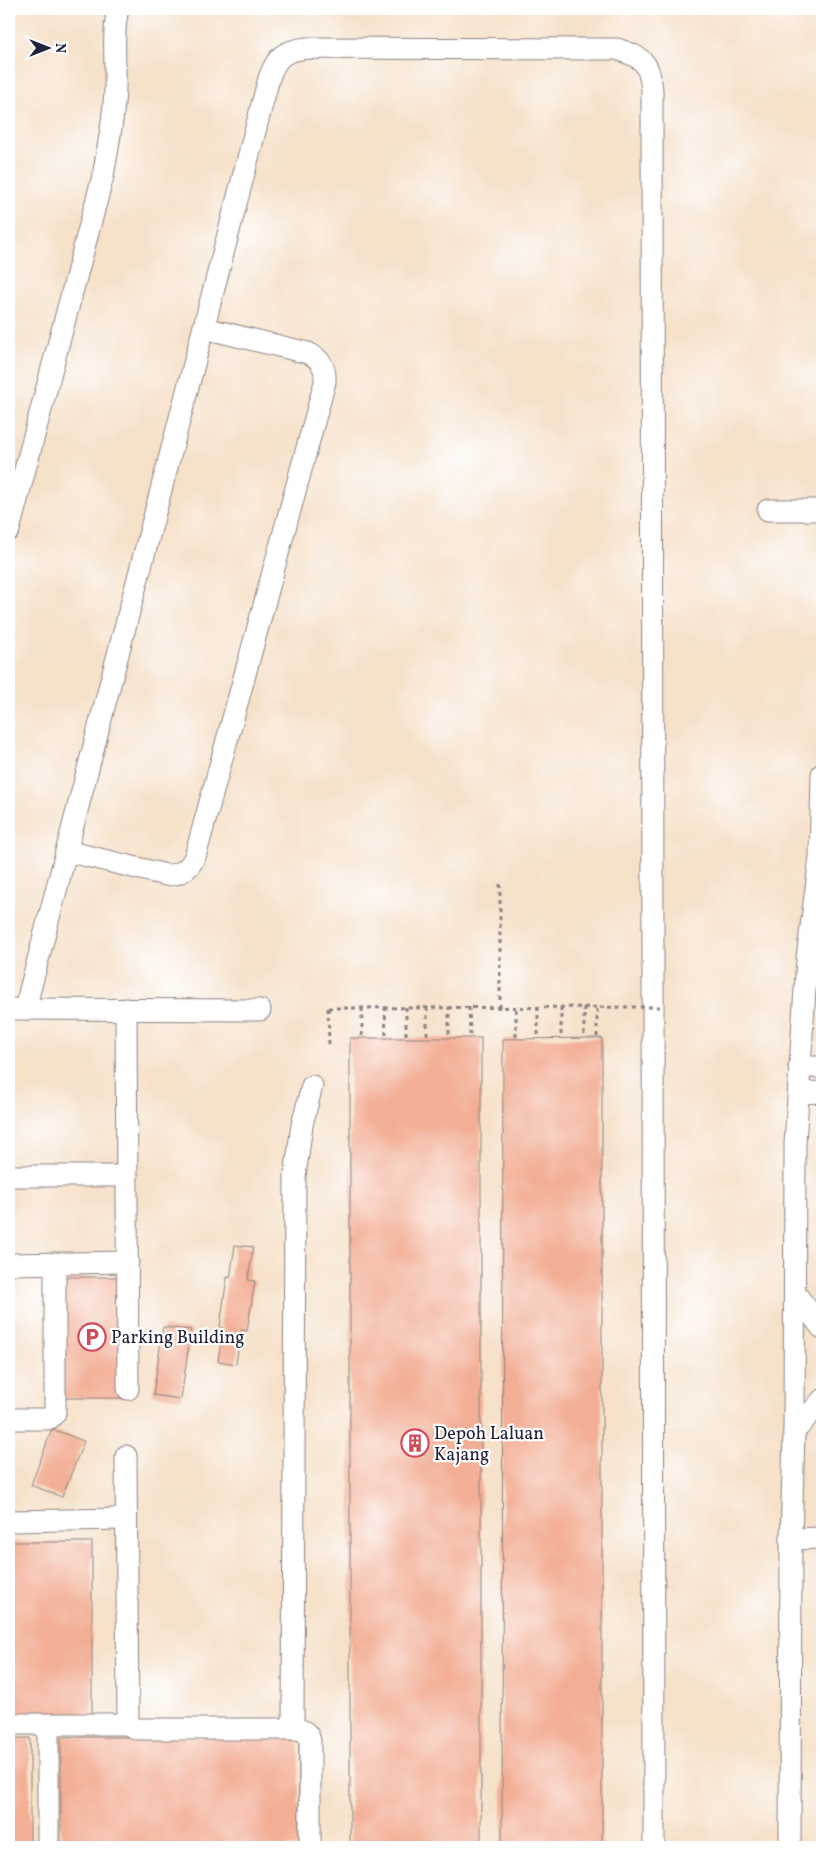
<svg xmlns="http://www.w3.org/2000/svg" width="831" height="1856" font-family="Vollkorn,serif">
<rect width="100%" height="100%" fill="#fff"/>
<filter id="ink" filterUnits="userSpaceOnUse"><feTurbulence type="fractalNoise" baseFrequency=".02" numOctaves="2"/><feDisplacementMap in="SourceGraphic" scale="10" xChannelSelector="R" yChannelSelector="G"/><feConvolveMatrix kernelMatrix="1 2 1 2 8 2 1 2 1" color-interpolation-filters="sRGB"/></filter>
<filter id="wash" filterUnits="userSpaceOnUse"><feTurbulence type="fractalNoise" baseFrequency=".0096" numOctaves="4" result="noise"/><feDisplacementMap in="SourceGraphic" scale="20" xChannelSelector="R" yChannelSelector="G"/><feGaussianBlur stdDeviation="1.12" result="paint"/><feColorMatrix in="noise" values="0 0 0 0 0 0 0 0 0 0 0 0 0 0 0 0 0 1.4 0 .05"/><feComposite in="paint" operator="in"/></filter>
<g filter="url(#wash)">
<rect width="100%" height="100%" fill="#f6e1c9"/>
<g id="blocks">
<g fill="#f3af95">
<rect x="350" y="1038" width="131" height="809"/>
<path d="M602,1038V1847H502L503,1039Z"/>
<path d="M235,1245L253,1247L248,1280L255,1281L247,1331L241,1330L236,1364L218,1361L223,1328L220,1327L227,1277L230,1278Z"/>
<path d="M61,1277H123V1398H62Z"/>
<path d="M163,1327L191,1330L181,1399L153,1395Z"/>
<path d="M52,1429L84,1441L62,1497L31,1485Z"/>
<rect x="9" y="1542" width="83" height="172"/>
<rect x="61" y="1737" width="238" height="110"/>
<rect x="9" y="1738" width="21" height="109"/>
</g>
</g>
</g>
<g filter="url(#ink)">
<use href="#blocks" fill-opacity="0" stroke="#8c8282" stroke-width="1"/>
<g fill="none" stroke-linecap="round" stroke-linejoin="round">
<g stroke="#8c8282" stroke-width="23">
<g id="minor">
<path d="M768,510H822"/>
<path d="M9,530L103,176C108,147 114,118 115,89C116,62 112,35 118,9"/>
<path d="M66,851L166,875C181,875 188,870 195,857L325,382C326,367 321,359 308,353L204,328"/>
<path d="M9,1009L260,1010"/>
<path d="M25,1009L269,78C277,56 283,51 307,48L617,49C644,58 649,62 652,90L654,1847"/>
<path d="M126,1009L128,1389"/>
<path d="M799,1067H822"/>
<path d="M799,1093L822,1092"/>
<path d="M9,1176H127"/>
<path d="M9,1264L128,1262"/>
<path d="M795,1293L822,1328"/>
<path d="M9,1419H47L50,1418L55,1413V1263"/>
<path d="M794,1432L822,1400"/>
<path d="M9,1521L126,1519"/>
<path d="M791,1539L822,1538"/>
<path d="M9,1724H128L126,1456"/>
<path d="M128,1724L136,1729H293"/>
<path d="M48,1725V1847"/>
<path d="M310,1847V1741C308,1732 303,1729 293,1729L295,1176L302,1125L312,1086"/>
<path d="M790,1847L791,1539L794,1432L795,1144L807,958L820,857L822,774"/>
</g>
</g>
<g stroke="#8c8282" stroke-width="3" stroke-dasharray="4 4" stroke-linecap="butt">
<path d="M500,884V1007"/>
<path d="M385,1007L386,1037"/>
<path d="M406,1007V1036"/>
<path d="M427,1007V1036"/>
<path d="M469,1007L470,1035"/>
<path d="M538,1007V1037"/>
<path d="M561,1007V1037"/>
<path d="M584,1007V1037"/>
<path d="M328,1008L329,1046"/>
<path d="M449,1034V1007"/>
<path d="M362,1036V1008"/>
<path d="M516,1037V1007"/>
<path d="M597,1037V1007"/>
</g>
<use href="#minor" stroke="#fff" stroke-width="21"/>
<path stroke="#8c8282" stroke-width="3" stroke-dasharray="4 4" stroke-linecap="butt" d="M328,1008L664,1007"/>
</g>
</g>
<defs>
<g id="parking-ring" transform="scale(1.4375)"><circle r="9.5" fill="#fff" stroke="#d1495b" stroke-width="1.5"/><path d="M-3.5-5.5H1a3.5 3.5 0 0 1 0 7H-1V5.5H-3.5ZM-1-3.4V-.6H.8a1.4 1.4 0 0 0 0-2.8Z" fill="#d1495b"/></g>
<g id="building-ring" transform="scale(1.4375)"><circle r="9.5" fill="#fff" stroke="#d1495b" stroke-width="1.5"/><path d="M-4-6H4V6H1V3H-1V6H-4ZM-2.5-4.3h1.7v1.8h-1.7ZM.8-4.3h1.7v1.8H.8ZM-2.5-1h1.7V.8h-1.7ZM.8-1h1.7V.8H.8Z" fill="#d1495b"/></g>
</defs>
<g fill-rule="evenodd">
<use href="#parking-ring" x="92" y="1337"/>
<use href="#building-ring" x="415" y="1443"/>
</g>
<g text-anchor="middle" stroke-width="4.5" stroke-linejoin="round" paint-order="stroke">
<g font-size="18" fill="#22223b" stroke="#fff" text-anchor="start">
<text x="111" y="1343">Parking Building</text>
<text x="434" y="1439">Depoh Laluan<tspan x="434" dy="21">Kajang</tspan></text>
</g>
</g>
<rect width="831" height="1856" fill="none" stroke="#fff" stroke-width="30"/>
<g transform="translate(48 48) rotate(90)" stroke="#ffffff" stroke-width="4" paint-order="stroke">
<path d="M0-4L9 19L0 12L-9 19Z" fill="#22223b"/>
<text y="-8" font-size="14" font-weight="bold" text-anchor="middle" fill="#22223b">N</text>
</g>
</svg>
